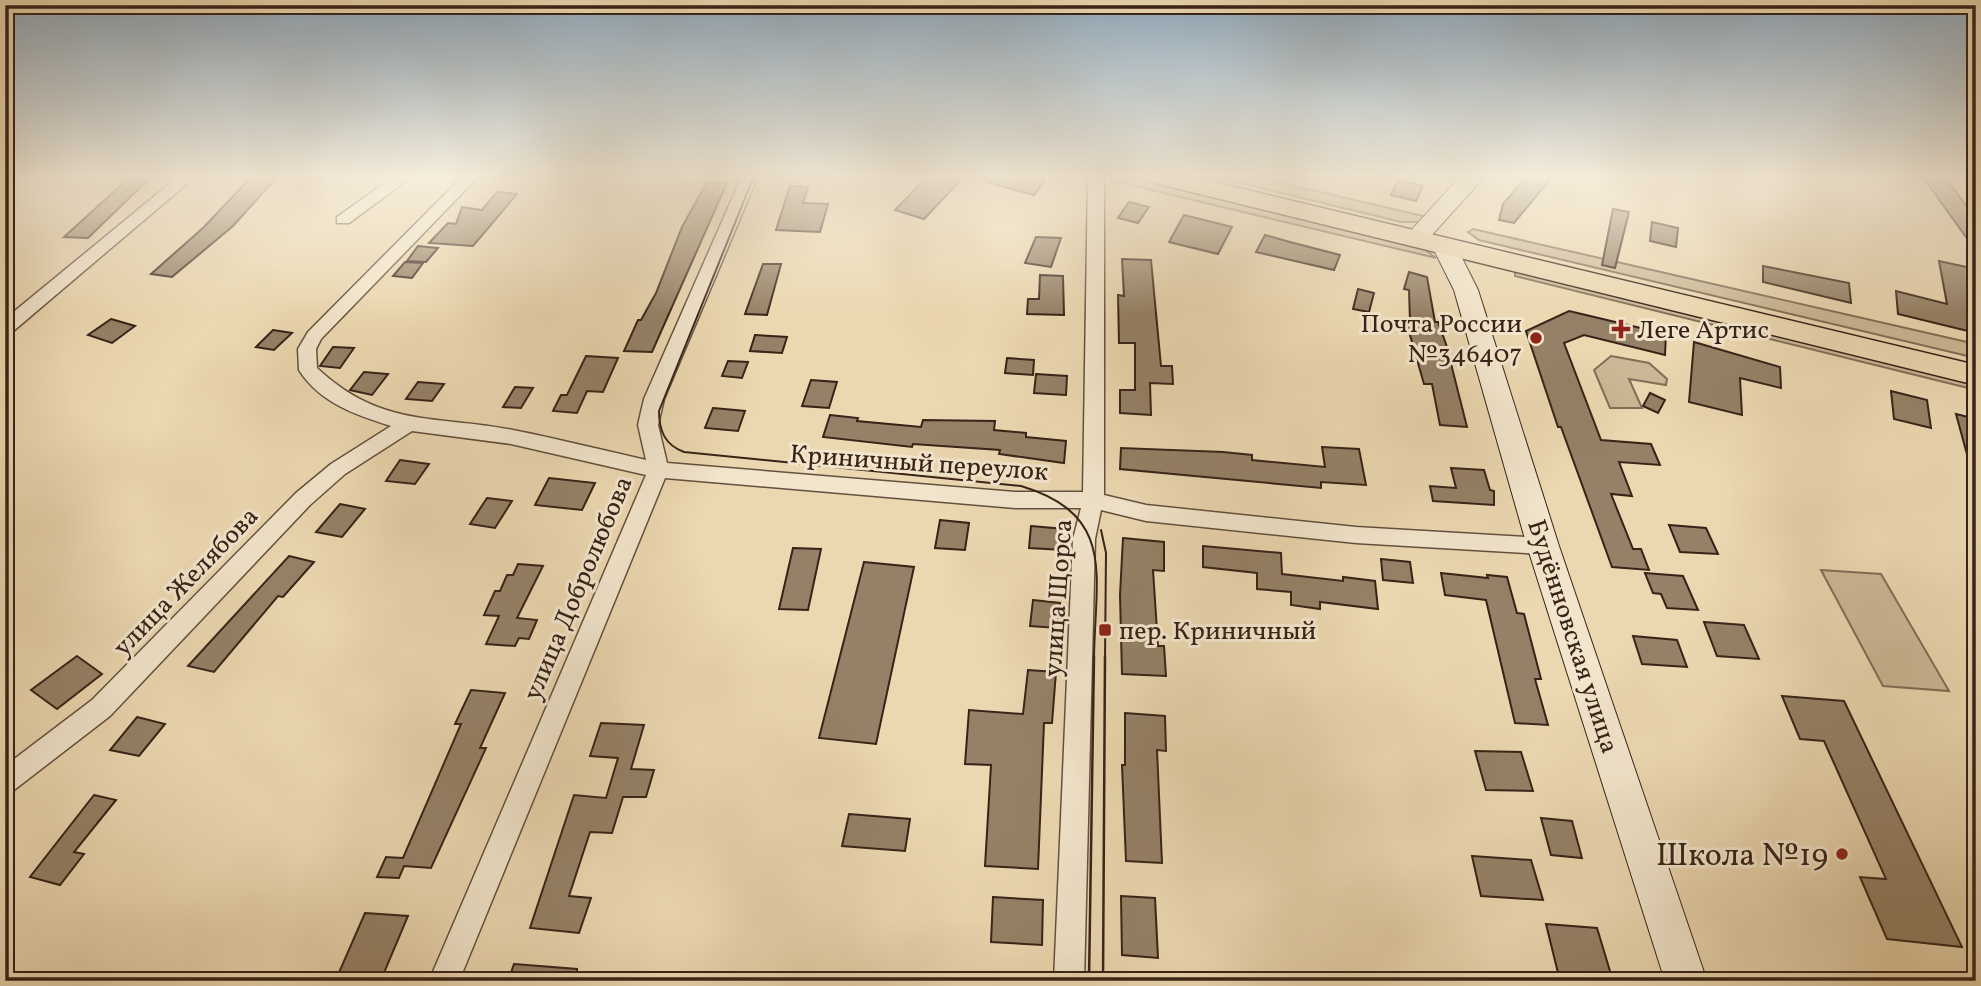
<svg xmlns="http://www.w3.org/2000/svg" width="1981" height="986" font-family="Vollkorn,serif">
<rect width="100%" height="100%" fill="#ebd7b0"/>
<filter id="stains"><feTurbulence type="fractalNoise" baseFrequency=".00286" numOctaves="4"/><feColorMatrix values="0 0 0 0 .2 0 0 0 0 .09 0 0 0 0 .02 0 0 0 .5 -.17"/></filter>
<radialGradient id="worn" r=".72"><stop offset=".6" stop-color="#630" stop-opacity="0"/><stop offset="1" stop-color="#630" stop-opacity=".3"/></radialGradient>
<g fill="#ccb896" stroke="#826e57" stroke-width="2">
<path d="M1111,176H1131L1419,245L1436,258L1109,180Z"/>
<path d="M1211,176H1252L1427,217L1420,222H1401Z"/>
<path d="M1473,229L1976,344V358L1479,240L1468,232Z"/>
<path d="M1515,268L1976,379V390L1515,276Z"/>
<path d="M1611,356L1649,363L1667,379L1666,385L1629,379L1642,408H1610L1594,370Z"/>
<path d="M1821,570L1881,574L1949,691L1883,686Z"/>
</g>
<g fill="#958167" stroke="#372318" stroke-width="2">
<path d="M131,176H152L88,238L64,237Z"/>
<path d="M252,176H278L233,226L172,277L151,274L204,227Z"/>
<path d="M928,176L960,181L924,219L895,210Z"/>
<path d="M986,176H1032L1045,180L1034,195L986,182Z"/>
<path d="M1527,176H1553L1514,223L1499,220L1503,204Z"/>
<path d="M1922,176H1944L1976,218V251Z"/>
<path d="M1398,180L1423,186L1416,201L1391,195Z"/>
<path d="M707,182L727,183L652,352L624,351L638,320H641L656,293L682,227Z"/>
<path d="M790,186L808,187L803,203L828,204L820,232L776,230Z"/>
<path d="M497,192L517,194L473,246L429,243L448,223L456,224L462,207L482,210Z"/>
<path d="M1129,202L1149,207L1138,223L1118,218Z"/>
<path d="M1613,209L1629,212L1615,268L1602,265Z"/>
<path d="M1184,215L1232,227L1218,254L1169,242Z"/>
<path d="M1652,222L1678,228L1676,247L1650,241Z"/>
<path d="M1265,235L1290,242L1340,255L1334,270L1256,252Z"/>
<path d="M1036,237L1061,238L1051,267L1025,263Z"/>
<path d="M418,246L438,248L426,262L407,261Z"/>
<path d="M1122,259L1151,260L1161,366H1172L1173,384L1150,383L1151,415L1120,413V390H1135V343H1119L1118,295L1124,296Z"/>
<path d="M1939,261L1976,269V333L1898,314L1896,291L1947,304Z"/>
<path d="M405,262L423,263L412,278L393,276Z"/>
<path d="M763,264H781L767,315L745,314Z"/>
<path d="M1763,266L1849,283L1851,303L1763,282Z"/>
<path d="M1409,272L1427,277L1435,322H1438L1446,344L1467,427L1440,425L1432,384H1424L1406,321H1410L1409,290L1404,289Z"/>
<path d="M1040,275L1063,276L1064,315L1027,314L1028,299H1039Z"/>
<path d="M1358,289L1374,293L1369,312L1353,309Z"/>
<path d="M1569,311L1666,334L1665,355L1584,335L1564,343L1601,440L1651,444L1660,465L1619,462L1632,496L1611,494L1633,549H1641L1649,570L1612,567L1561,427H1558L1526,331Z"/>
<path d="M111,319L135,326L112,343L88,335Z"/>
<path d="M273,330L292,333L274,350L256,347Z"/>
<path d="M755,335L787,337L782,353L750,351Z"/>
<path d="M1694,342L1780,367L1781,388L1740,378L1742,415L1689,402Z"/>
<path d="M333,347L354,348L340,368L320,366Z"/>
<path d="M586,356L618,358L603,392L587,391L577,413L553,411L561,395H567Z"/>
<path d="M1007,358L1034,360L1033,375L1005,373Z"/>
<path d="M728,361L748,362L742,378L722,376Z"/>
<path d="M364,372L388,374L372,395L350,390Z"/>
<path d="M1036,374L1067,376L1066,395L1034,393Z"/>
<path d="M811,380L837,382L829,408L802,406Z"/>
<path d="M418,382L444,384L432,401L406,399Z"/>
<path d="M515,387L533,388L521,408L503,407Z"/>
<path d="M1891,391L1927,400L1931,428L1894,419Z"/>
<path d="M1650,393L1665,400L1658,413L1643,406Z"/>
<path d="M713,408L745,411L738,431L705,428Z"/>
<path d="M1956,414L1976,419V468L1971,469Z"/>
<path d="M830,415L858,418L857,421L921,427L923,420L995,421L994,430L1026,433V437L1066,441L1064,463L999,454L1000,450L913,444L912,447L823,437Z"/>
<path d="M1322,447L1359,449L1366,485L1321,482V488L1120,469L1121,448L1223,452L1252,455V460L1325,467Z"/>
<path d="M400,460L429,464L415,484L386,481Z"/>
<path d="M1451,468L1484,470L1490,490L1494,491V505L1433,501L1430,486L1456,488Z"/>
<path d="M549,478L595,483L582,510L535,505Z"/>
<path d="M487,498L512,501L495,528L470,524Z"/>
<path d="M340,504L365,509L342,537L316,532Z"/>
<path d="M940,520L969,523L965,550L935,548Z"/>
<path d="M1669,525L1706,528L1718,554L1680,552Z"/>
<path d="M1031,526L1065,529L1063,550L1029,548Z"/>
<path d="M1123,538L1164,542V571L1153,570L1158,646H1164L1166,676L1122,674L1120,595Z"/>
<path d="M1203,546L1281,553L1282,574L1343,581V577L1375,581L1378,609L1320,602V609L1291,605V592L1257,589V573L1203,567Z"/>
<path d="M793,548L821,549L808,610L779,609Z"/>
<path d="M289,556L314,562L283,597L278,596L214,672L188,666Z"/>
<path d="M1381,559L1410,562L1413,583L1383,580Z"/>
<path d="M864,562L914,567L876,744L819,738Z"/>
<path d="M518,564L543,566L517,618L537,620L529,639L519,638L515,646L486,644L499,616L484,615L495,591H500L507,575H513Z"/>
<path d="M1441,573L1488,578L1487,575L1507,577L1517,613L1524,614L1541,679H1535L1548,725L1515,723L1486,600L1445,595Z"/>
<path d="M1645,573L1683,576L1698,610L1667,608L1661,594L1653,593Z"/>
<path d="M1033,600L1060,603L1058,628L1030,626Z"/>
<path d="M1704,622L1744,625L1759,659L1717,656Z"/>
<path d="M1633,636L1677,640L1687,667L1642,664Z"/>
<path d="M77,656L102,674L57,709L31,690Z"/>
<path d="M1028,670L1056,672L1052,723H1044L1038,869L985,866L991,765L965,764L969,710L1023,714Z"/>
<path d="M471,690L505,693L480,748H486L431,868L404,866L399,878L377,877L386,857L403,858L461,724H455Z"/>
<path d="M1782,696L1844,701L1962,947L1887,939L1860,877L1886,879L1824,741L1800,739Z"/>
<path d="M1125,713L1165,716L1166,751L1157,750L1162,863L1126,861L1122,765H1125Z"/>
<path d="M137,717L165,724L139,756L110,750Z"/>
<path d="M601,723L644,725L631,769L654,770L646,797H623L612,833L590,832L569,896L591,898L579,933L530,928L574,795L606,798L618,758L590,756Z"/>
<path d="M1475,751L1521,752L1533,791L1486,790Z"/>
<path d="M94,795L116,800L74,852L84,854L60,885L30,877Z"/>
<path d="M849,814L910,819L905,851L842,846Z"/>
<path d="M1541,818L1572,821L1582,858L1551,855Z"/>
<path d="M1472,856L1531,860L1543,900L1481,896Z"/>
<path d="M1121,896L1155,898L1158,958L1122,955Z"/>
<path d="M993,897L1043,900L1042,945L991,942Z"/>
<path d="M365,913L408,916L381,980L337,977Z"/>
<path d="M1546,924L1597,928L1613,981H1560Z"/>
<path d="M514,964L577,969V981H508Z"/>
</g>
<g fill="none" stroke-linecap="round" stroke-linejoin="round">
<g stroke="#64503e" stroke-width="3">
<g id="street">
<path d="M179,176H196L11,333L5,335V319Z"/>
<path d="M395,176H413L349,223H337V217Z"/>
<path d="M463,176H479L321,339L316,349L317,368C381,428 435,415 513,430C558,439 602,450 646,460L638,425L644,399L742,176H758L664,399L658,425L667,463L1015,492H1083L1088,176H1104V495L1146,505L1356,527L1543,538L1551,540L1554,546L1551,552L1543,554L1356,543L1146,521L1101,510L1095,539L1084,981H1054L1073,539L1081,508H1015L665,478L459,981H429L646,475L511,444L412,431L345,474L310,505L110,716L14,790L5,794V766L92,700L296,493L331,464L391,426C356,415 320,403 299,370L298,349L308,332Z"/>
</g>
</g>
<g stroke="#372318" stroke-width="2">
<g id="secondary">
<path d="M1461,176H1485L1431,236H1415L1411,231L1415,226Z"/>
<path d="M1444,239L1452,241L1456,246L1478,290L1559,546L1707,981H1665L1527,546L1454,290L1432,246L1436,241Z"/>
</g>
</g>
<g stroke="#372318" stroke-width="3">
<path id="primary" d="M1144,176H1189L1976,365V385L1147,181Z"/>
</g>
<use href="#street" fill="#f2e5cc" fill-rule="evenodd"/>
<use href="#secondary" fill="#f2e5cc" fill-rule="evenodd"/>
<use href="#primary" fill="#ebd7b0" fill-rule="evenodd"/>
<g stroke="#372318" stroke-width="2">
<path d="M754,176L659,411C659,431 665,445 684,452L1021,486C1117,515 1095,576 1094,658"/>
<path d="M1101,530L1106,553L1105,658"/>
</g>
<g stroke="#372318" stroke-width="2.5">
<path d="M1089,981L1094,656"/>
<path d="M1103,981L1105,656"/>
</g>
</g>
<linearGradient id="sky" x2="0" y2="1"><stop stop-color="#91aabd"/><stop offset="0.56" stop-color="#f6eddb"/><stop offset="1" stop-color="#f6eddb" stop-opacity="0"/></linearGradient>
<rect width="1981" height="315" fill="url(#sky)"/>
<g fill="#8f2418" stroke="#f2e5cc" stroke-width="2.5">
<path d="M1617.5 318.5h7v7h7v7h-7v7h-7v-7h-7v-7h7z"/>
<circle cx="1536" cy="338" r="7"/>
<rect x="1098" y="623" width="14" height="14" rx="3.5"/>
<circle cx="1842" cy="854" r="7"/>
</g>
<g text-anchor="middle" stroke-width="6" stroke-linejoin="round" paint-order="stroke">
<g font-size="26" fill="#372318" stroke="#f2e5cc" text-anchor="start">
<text x="1522" y="332" text-anchor="end">Почта России<tspan x="1522" dy="30">№346407</tspan></text>
<text x="1637" y="338">Леге Артис</text>
<text x="1119" y="639">пер. Криничный</text>
</g>
<g font-size="26" fill="#372318" stroke="#f2e5cc">
<text transform="translate(919 462) rotate(4)" y="9">Криничный переулок</text>
<text transform="translate(185 581) rotate(-46)" y="9">улица Желябова</text>
<text transform="translate(577 588) rotate(-67)" y="9">улица Добролюбова</text>
<text transform="translate(1057 598) rotate(-86)" y="9">улица Щорса</text>
<text transform="translate(1574 636) rotate(72)" y="9">Будённовская улица</text>
</g>
<g font-size="32" fill="#372318" stroke="#f2e5cc" text-anchor="end">
<text x="1828" y="865">Школа №19</text>
</g>
</g>
<rect width="1981" height="986" fill="none" stroke="#ebd7b0" stroke-width="28"/>
<rect x="7" y="7" width="1967" height="972" fill="none" stroke="#372318" stroke-width="3.5"/>
<rect x="14" y="14" width="1953" height="958" fill="none" stroke="#372318" stroke-width="2"/>
<rect width="100%" height="100%" filter="url(#stains)"/>
<rect width="100%" height="100%" fill="url(#worn)"/>
</svg>
